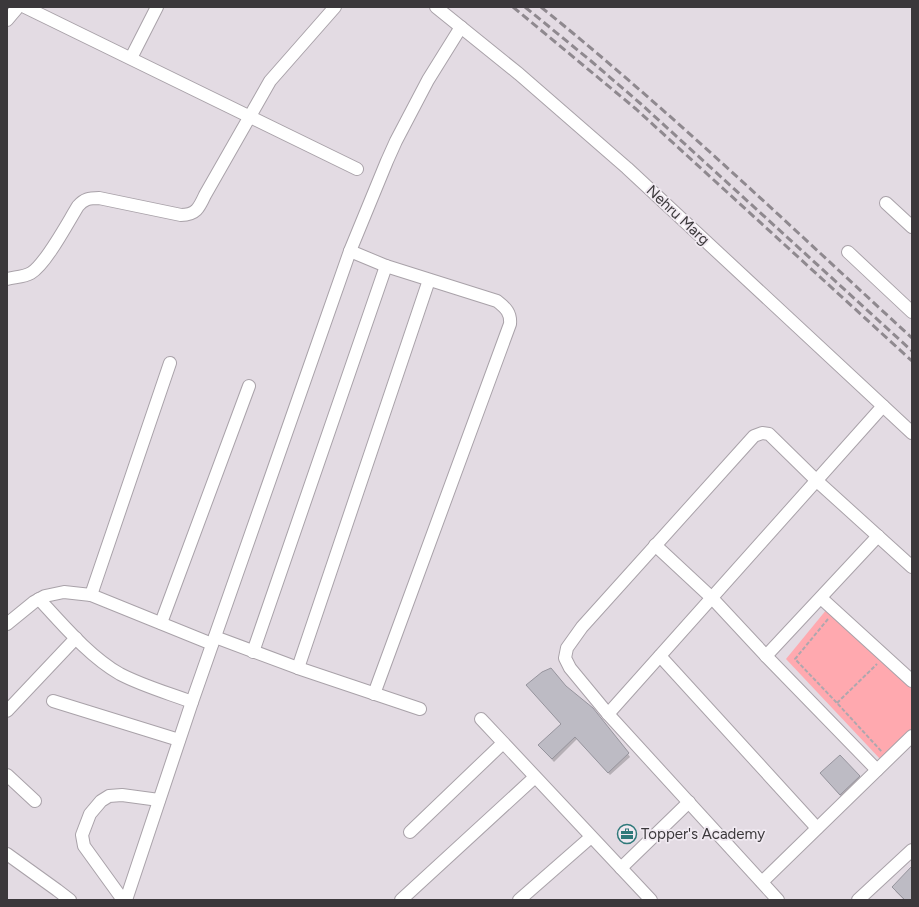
<svg xmlns="http://www.w3.org/2000/svg" width="919" height="907" font-family="Figtree,sans-serif">
<rect width="100%" height="100%" fill="#e3dbe3"/>
<path fill="#ffa9af" d="M827,609L912,687V731L882,761L786,659Z"/>
<g fill="#0003">
<path d="M527,685L628,754L630,757L610,775L577,739L554,762L541,748L561,724Z"/>
<path d="M821,773L859,777L862,782L843,799Z"/>
<path d="M912,875V900H904L896,892L893,887Z"/>
</g>
<g fill="#bdbbc4" stroke="#96949d">
<path d="M551,668L566,686L593,708L629,753L608,773L575,737L552,759L538,745L561,724L526,685L542,672Z"/>
<path d="M840,755L860,776L840,795L820,773Z"/>
<path d="M912,866V900H905L892,887Z"/>
</g>
<g fill="none" stroke-linecap="round" stroke-linejoin="round">
<g stroke="#a9a2a9" stroke-width="14">
<g id="minor">
<path d="M25,7L357,169"/>
<path d="M436,7L519,74L627,168L912,433"/>
<path d="M7,20L18,7"/>
<path d="M131,58L157,7"/>
<path d="M886,203L912,227"/>
<path d="M350,251L386,266L497,301C506,308 511,313 510,324L374,694"/>
<path d="M848,252L912,312"/>
<path d="M7,279C15,277 24,277 31,273C46,264 68,222 78,206C84,199 89,198 99,198L181,215C196,215 199,208 205,195L270,81L335,7"/>
<path d="M655,545L712,598L766,656L877,770"/>
<path d="M91,595L170,363"/>
<path d="M821,598L912,681"/>
<path d="M39,599C63,625 90,657 120,674C143,686 168,693 192,702"/>
<path d="M161,623L249,386"/>
<path d="M7,624L34,602L45,596L64,592L91,595L212,644"/>
<path d="M215,637L298,668L420,709"/>
<path d="M253,652L386,266"/>
<path d="M660,656L817,828"/>
<path d="M766,656L878,536"/>
<path d="M298,668L429,280"/>
<path d="M53,701L179,740"/>
<path d="M7,711L76,638"/>
<path d="M608,714L883,406"/>
<path d="M481,719L651,900"/>
<path d="M7,775L35,801"/>
<path d="M410,832L503,743"/>
<path d="M7,854L57,890L70,900"/>
<path d="M621,868L689,802"/>
<path d="M762,882L912,736"/>
<path d="M123,900L84,846L82,835L90,814L101,801L109,796L122,795L159,800"/>
<path d="M126,900L192,702L350,251L387,161L396,141L428,80L461,27"/>
<path d="M401,900L535,777"/>
<path d="M519,900L591,837"/>
<path d="M778,900L608,714L570,668L565,658L567,648L582,627L754,436L762,433L769,434L817,481L912,567"/>
<path d="M858,900L912,850"/>
</g>
</g>
<g stroke="#aea7ae" stroke-width="2" stroke-dasharray="4 2" stroke-linecap="butt">
<path d="M828,619L795,659L837,703L882,752"/>
<path d="M837,703L877,664"/>
</g>
<use href="#minor" stroke="#fff" stroke-width="12"/>
<g stroke="#8f898f" stroke-width="3" stroke-dasharray="8 4" stroke-linecap="butt">
<path d="M513,7L636,109L912,361"/>
<path d="M525,7L591,61L641,104L912,351"/>
<path d="M541,7C670,111 790,226 912,338"/>
</g>
</g>
<defs>
<g id="office-ring" transform="scale(1)"><circle r="9.5" fill="#f0e9f1" stroke="#2f797a" stroke-width="1.5"/><path d="M-6-3h4V-5.5h4V-3h4V5H-6ZM-1-4.5V-3h2v-1.5ZM-6 0V1H6V0Z" fill="#2f797a"/></g>
</defs>
<g fill-rule="evenodd">
<use href="#office-ring" x="627" y="834"/>
</g>
<g text-anchor="middle" stroke-width="3.5" stroke-linejoin="round" paint-order="stroke">
<g font-size="15" fill="#3b383b" stroke="#f0e9f1">
<text transform="translate(678 215) rotate(43)" y="5">Nehru Marg</text>
</g>
<g font-size="15" fill="#3b383b" stroke="#f0e9f1" text-anchor="start">
<text x="641" y="839">Topper's Academy</text>
</g>
</g>
<rect width="919" height="907" fill="none" stroke="#3b383b" stroke-width="16"/>
</svg>
